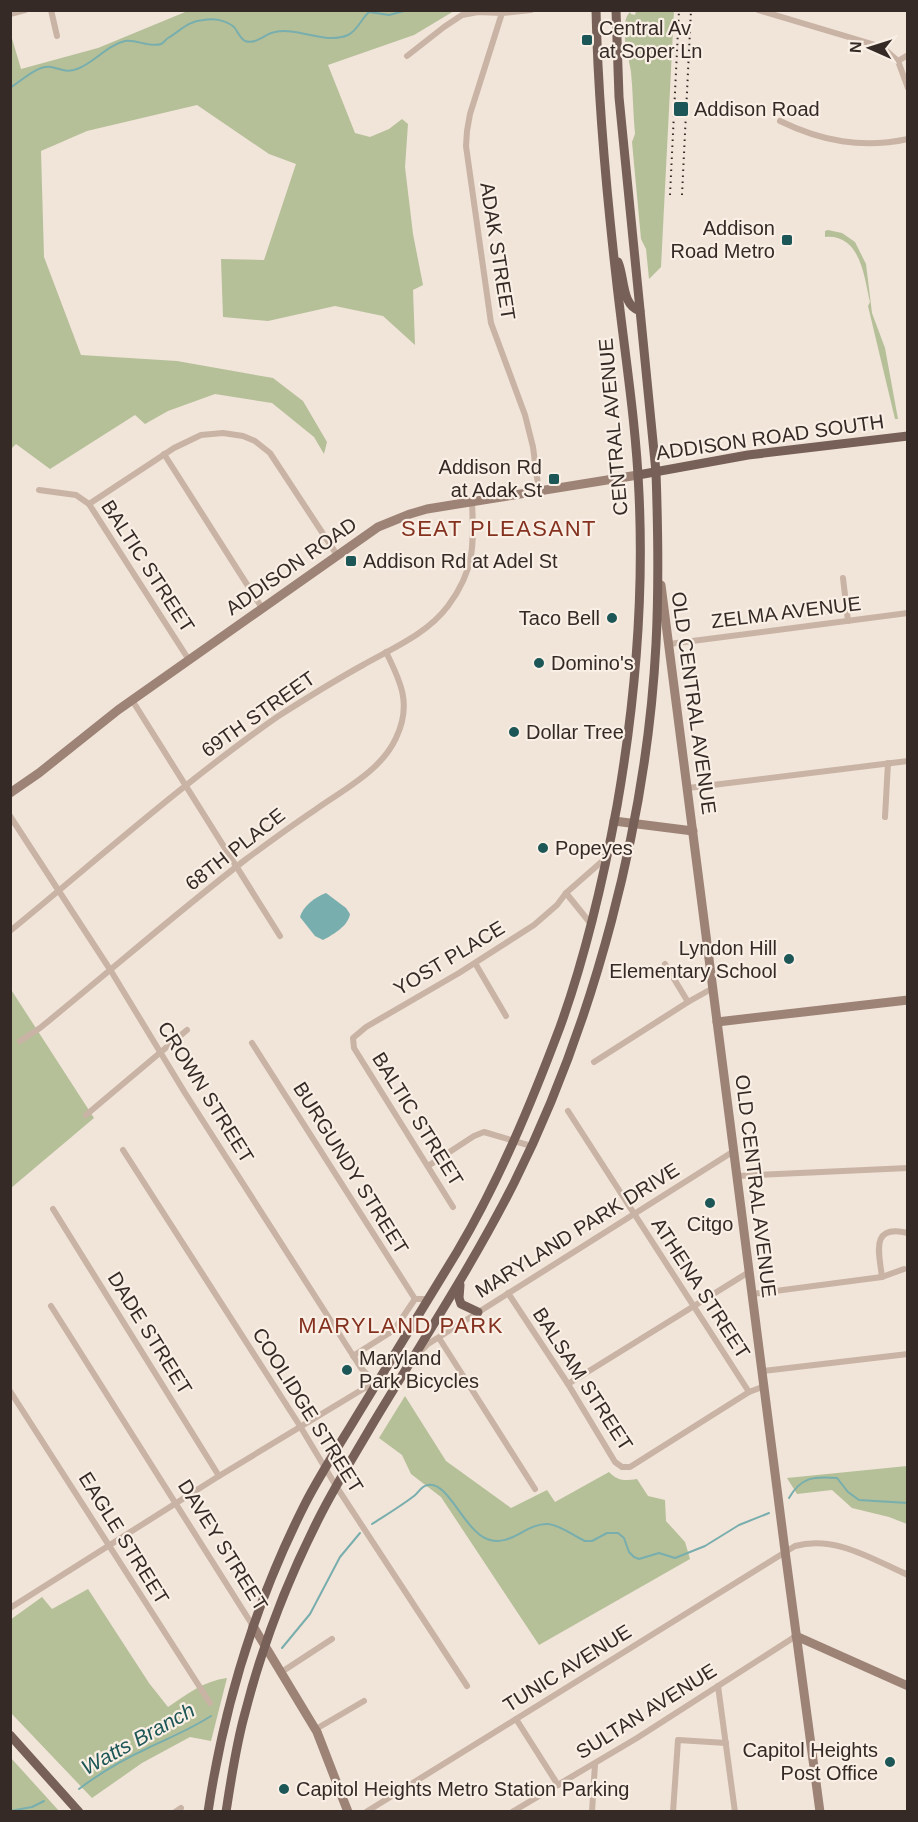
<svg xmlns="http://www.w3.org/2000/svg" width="918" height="1822" font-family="Helvetica,sans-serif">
<rect width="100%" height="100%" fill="#f1e4d9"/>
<g fill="#b5c099">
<path d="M190,10L454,11L414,35L328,65L355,133L370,137L389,129L402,119L408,124L405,167L413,234L423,285L413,290L415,345L383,316L335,306L268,321L223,317L221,259L264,260L296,164L269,154L197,105L87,131L41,151L44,257L81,355L177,361L273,378L303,401L327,442L324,454L314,437L272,403L215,394L168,411L145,424L135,415L50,469L16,444L11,449V35L21,69L98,48Z"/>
<path d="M636,11H674L661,267L649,279L646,249L641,239L632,142L635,134C633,113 633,92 631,72C629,57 618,24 630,12L631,14L635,15Z"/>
<path d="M828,230L842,233L855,242L866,264L872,313L885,348L898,419H895L868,306L870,302C864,277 861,234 825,237V231Z"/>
<path d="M10,988L94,1118L11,1188H10Z"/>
<path d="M405,1396L446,1461L511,1508L547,1490L555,1502L609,1472C617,1481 626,1481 637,1479L648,1496L665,1500L666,1521L685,1542L690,1559L539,1645L441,1497L411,1474L402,1455L379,1438Z"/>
<path d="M907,1466V1524L889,1517L852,1508L832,1490L797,1494L787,1478Z"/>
<path d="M88,1589L149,1683L168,1707C187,1694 204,1681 227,1678L211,1741L190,1737L142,1763L92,1798L11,1713L10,1620L42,1597L52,1609Z"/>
<path d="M11,1758L59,1811H11Z"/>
</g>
<path fill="#78aead" d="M326,893L346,908L350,914C348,926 334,934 323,940L315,936L300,917C303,906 315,897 326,893Z"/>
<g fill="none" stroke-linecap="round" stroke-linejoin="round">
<g stroke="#78aead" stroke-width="2">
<path d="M10,88C21,81 37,65 51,67C61,69 66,73 77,69C94,63 107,45 125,41C136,39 150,48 161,44C164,43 165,40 168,38C180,31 188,21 203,20C214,18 226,20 234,27C238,32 240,38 245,41C256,45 266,33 275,32C299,27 324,45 348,35C358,30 361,19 369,12L389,15L408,10"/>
<path d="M789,1498C801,1477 814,1476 837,1478L848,1492L859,1500L908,1503"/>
<path d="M372,1524C386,1515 401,1506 414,1496C419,1492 421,1486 428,1485C448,1481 464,1530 487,1539C510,1548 526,1523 548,1524C561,1525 573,1536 585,1541H592L607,1533H618L624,1538L629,1552L634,1557L639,1559L659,1553L675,1558L705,1546L739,1525L769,1513"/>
<path d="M282,1648L310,1614L340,1557L360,1533"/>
<path d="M79,1789C100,1773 124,1759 148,1748C171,1737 189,1730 211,1716"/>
<path d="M10,1811L32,1807L44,1801"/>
</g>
<g stroke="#c9b3a5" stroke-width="6">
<path d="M51,10L57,36"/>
<path d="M758,10L882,47L898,61L908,88"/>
<path d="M502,13L470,114L467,131L466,146L491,323L525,415L533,447L539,492"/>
<path d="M10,14L25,10"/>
<path d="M407,56L444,27L462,15L478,12L502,13L531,10"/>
<path d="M898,61L908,55"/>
<path d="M780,121C821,141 862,149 908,139"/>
<path d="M164,454L262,608"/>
<path d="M39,490L76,495L89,504L189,660"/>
<path d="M89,504L174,448L201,435L223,433L243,436L255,441L270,453L337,555"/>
<path d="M843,578L848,621"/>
<path d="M669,644L908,613"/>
<path d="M132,700L280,936"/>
<path d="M688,788L908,761"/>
<path d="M10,816L111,971L185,1093L361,1368L376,1384L363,1389L219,1476L10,1608"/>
<path d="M885,817L888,763"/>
<path d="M566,893L591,924"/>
<path d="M10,931C98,859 184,782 277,717C305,699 334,681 363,665C393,648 427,634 448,606C475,570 474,544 472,502"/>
<path d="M475,963L506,1016"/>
<path d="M665,964L688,1002"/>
<path d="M20,1041L40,1028C109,972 175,914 245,860C268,843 291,826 315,810C343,790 381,771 396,738C412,705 401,682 386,652"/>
<path d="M252,1043L415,1299H427"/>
<path d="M594,1062L688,1002L713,988"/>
<path d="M568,1111L749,1392"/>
<path d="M86,1115L187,1030"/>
<path d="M123,1150L300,1426L336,1486L467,1686"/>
<path d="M428,1166L474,1136L484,1132L531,1146"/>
<path d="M737,1176L908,1168"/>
<path d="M453,1207L354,1048L353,1038L366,1027L459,973L534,925L557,905L566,893L607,857"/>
<path d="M53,1209L219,1476"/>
<path d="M882,1277C879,1252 870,1224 908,1233"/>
<path d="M508,1293L568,1384L615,1462L622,1467H630L749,1392L765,1386"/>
<path d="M752,1294L882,1277L904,1269"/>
<path d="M51,1306L253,1626"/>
<path d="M439,1338L535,1489"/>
<path d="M419,1353L428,1344L734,1151"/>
<path d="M353,1356L394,1330L415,1299"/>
<path d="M763,1371L908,1354"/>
<path d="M568,1384L749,1272"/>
<path d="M10,1391L210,1703"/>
<path d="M280,1673L332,1639"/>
<path d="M718,1686L735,1812"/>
<path d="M516,1719L558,1785"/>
<path d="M316,1729L364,1701"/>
<path d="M175,1812L181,1808"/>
<path d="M366,1812L795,1546C835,1535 872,1559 908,1575"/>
<path d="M512,1812L637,1738L796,1636"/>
<path d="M592,1812L595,1764"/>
<path d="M673,1812L678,1740L726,1743"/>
</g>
<g stroke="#9d8276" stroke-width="9">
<path d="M661,585L785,1551L820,1812"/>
<path d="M10,793L39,773L118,710L378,527L410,514L427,509L638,475"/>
<path d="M614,821L693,831"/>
<path d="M717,1022L908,1000"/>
<path d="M253,1626L317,1732L348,1812"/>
<path d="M796,1636L908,1686"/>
</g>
<g stroke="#776057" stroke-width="9">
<path d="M618,262C625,278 621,305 640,311"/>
<path d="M638,475L748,455L908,436"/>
<path d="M460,1285L459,1298L461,1304L478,1312"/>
<path d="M10,1735L79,1812"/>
<path d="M208,1812C224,1705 256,1601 305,1504C321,1473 340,1444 358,1414C391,1360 424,1306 457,1252C499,1181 531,1104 560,1027C586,955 603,881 617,806C635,703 644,599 639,494C636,421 624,349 616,276C606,188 598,99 596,10"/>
<path d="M226,1812C231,1779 236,1745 245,1713C262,1646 288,1579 319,1518C335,1486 354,1456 372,1425C420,1345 472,1266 514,1183C594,1023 647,822 656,644C659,587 658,529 656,472L619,97L616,10"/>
</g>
<g stroke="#352a26" stroke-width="2" stroke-dasharray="1.5 4.5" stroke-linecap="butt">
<path d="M670,195L679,10"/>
<path d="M682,195L691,10"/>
</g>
</g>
<g fill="#1c5656" stroke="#f9efe5" stroke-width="2">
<rect x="581" y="34" width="12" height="12" rx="3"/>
<rect x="673" y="101" width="16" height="16" rx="3"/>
<rect x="781" y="234" width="12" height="12" rx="3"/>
<rect x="548" y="473" width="12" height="12" rx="3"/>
<rect x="345" y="555" width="12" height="12" rx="3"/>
<circle cx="612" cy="618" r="6"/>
<circle cx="539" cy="663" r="6"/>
<circle cx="514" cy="732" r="6"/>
<circle cx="543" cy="848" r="6"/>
<circle cx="789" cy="959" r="6"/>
<circle cx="710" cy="1203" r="6"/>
<circle cx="347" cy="1370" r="6"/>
<circle cx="890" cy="1762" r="6"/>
<circle cx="284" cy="1789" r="6"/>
</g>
<g text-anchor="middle" stroke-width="4.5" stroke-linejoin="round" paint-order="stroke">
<g font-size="20" fill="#352a26" stroke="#f9efe5" text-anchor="start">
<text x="599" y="35">Central Av<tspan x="599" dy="23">at Soper Ln</tspan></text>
<text x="694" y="116">Addison Road</text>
<text x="775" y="235" text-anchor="end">Addison<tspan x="775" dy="23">Road Metro</tspan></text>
<text x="542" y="474" text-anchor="end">Addison Rd<tspan x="542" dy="23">at Adak St</tspan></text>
<text x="363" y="568">Addison Rd at Adel St</text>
<text x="600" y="625" text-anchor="end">Taco Bell</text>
<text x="551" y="670">Domino's</text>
<text x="526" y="739">Dollar Tree</text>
<text x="555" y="855">Popeyes</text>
<text x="777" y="955" text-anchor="end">Lyndon Hill<tspan x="777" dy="23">Elementary School</tspan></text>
<text x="710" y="1231" text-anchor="middle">Citgo</text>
<text x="359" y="1365">Maryland<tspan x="359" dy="23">Park Bicycles</tspan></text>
<text x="878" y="1757" text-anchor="end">Capitol Heights<tspan x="878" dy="23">Post Office</tspan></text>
<text x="296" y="1796">Capitol Heights Metro Station Parking</text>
</g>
<g font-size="20" fill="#352a26" stroke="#f9efe5">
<text transform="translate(498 251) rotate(81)" y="7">ADAK STREET</text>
<text transform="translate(613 427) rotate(-95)" y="7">CENTRAL AVENUE</text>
<text transform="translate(770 437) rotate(-8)" y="7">ADDISON ROAD SOUTH</text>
<text transform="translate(148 566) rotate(57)" y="7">BALTIC STREET</text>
<text transform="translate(291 566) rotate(-35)" y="7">ADDISON ROAD</text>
<text transform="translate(786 612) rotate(-7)" y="7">ZELMA AVENUE</text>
<text transform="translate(694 703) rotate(82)" y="7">OLD CENTRAL AVENUE</text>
<text transform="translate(258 714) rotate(-35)" y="7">69TH STREET</text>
<text transform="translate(235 849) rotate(-38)" y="7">68TH PLACE</text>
<text transform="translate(449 958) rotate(-31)" y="7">YOST PLACE</text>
<text transform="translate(206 1092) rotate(58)" y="7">CROWN STREET</text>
<text transform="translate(418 1119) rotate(58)" y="7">BALTIC STREET</text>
<text transform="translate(351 1168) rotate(58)" y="7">BURGUNDY STREET</text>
<text transform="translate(756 1186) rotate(83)" y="7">OLD CENTRAL AVENUE</text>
<text transform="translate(577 1230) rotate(-32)" y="7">MARYLAND PARK DRIVE</text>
<text transform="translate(701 1288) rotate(57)" y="7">ATHENA STREET</text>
<text transform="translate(150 1333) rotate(58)" y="7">DADE STREET</text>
<text transform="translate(583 1379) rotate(57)" y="7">BALSAM STREET</text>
<text transform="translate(308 1410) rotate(58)" y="7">COOLIDGE STREET</text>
<text transform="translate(124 1538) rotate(58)" y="7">EAGLE STREET</text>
<text transform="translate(223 1545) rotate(58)" y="7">DAVEY STREET</text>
<text transform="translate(567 1668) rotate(-32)" y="7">TUNIC AVENUE</text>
<text transform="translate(646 1711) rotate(-32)" y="7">SULTAN AVENUE</text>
</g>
<g font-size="21" font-style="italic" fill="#1c5656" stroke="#f9efe5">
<text transform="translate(138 1739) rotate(-29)" y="7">Watts Branch</text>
</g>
<g font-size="22" letter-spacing="1.5" fill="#84311f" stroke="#f9efe5">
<text x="499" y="536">SEAT PLEASANT</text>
<text x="401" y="1333">MARYLAND PARK</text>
</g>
</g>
<rect width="918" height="1822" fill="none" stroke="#352a26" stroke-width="24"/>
<g transform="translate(870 48) rotate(273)" stroke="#f9efe5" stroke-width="4.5" paint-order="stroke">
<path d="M0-4.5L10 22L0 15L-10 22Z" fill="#352a26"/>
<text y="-9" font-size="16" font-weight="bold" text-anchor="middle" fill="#352a26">N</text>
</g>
</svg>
